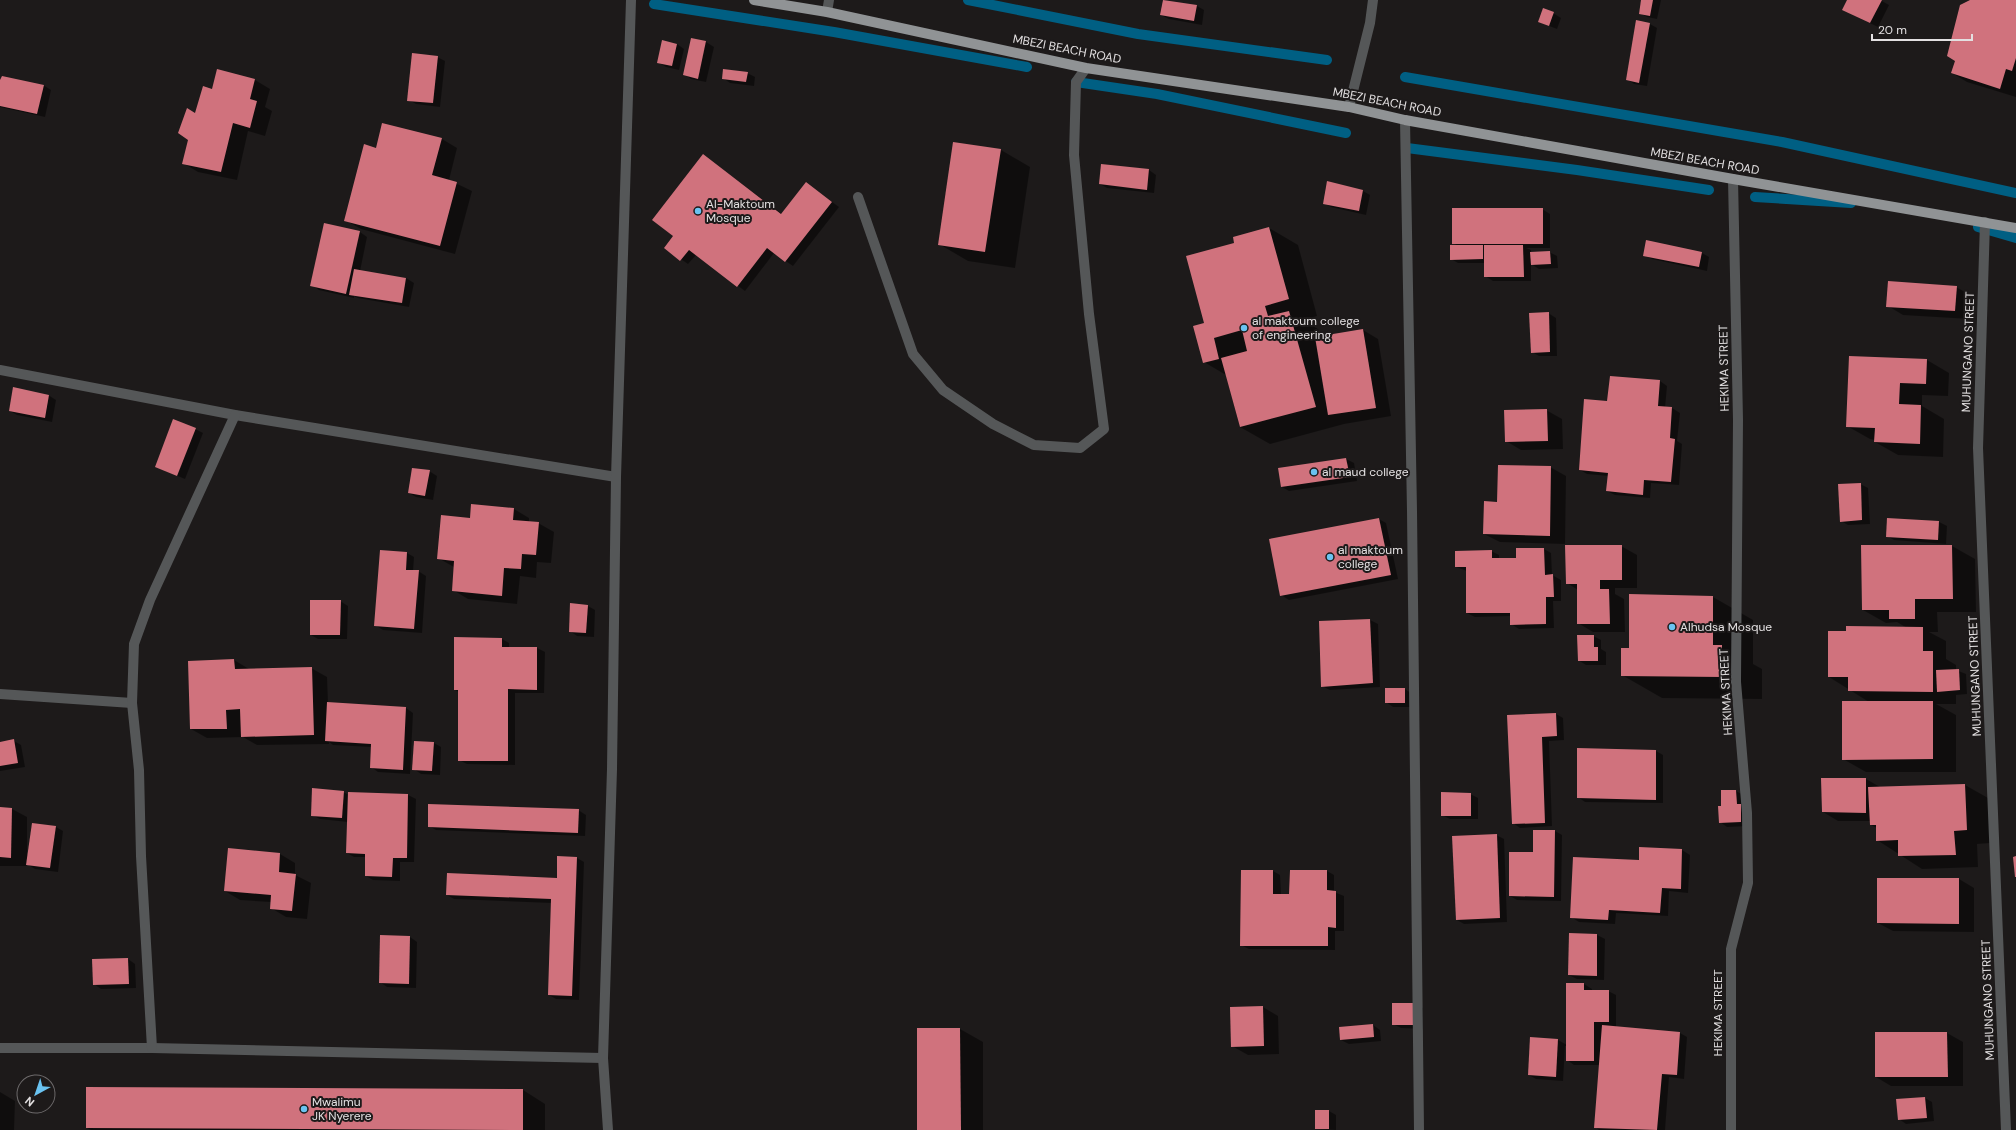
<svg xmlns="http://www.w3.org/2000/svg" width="2016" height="1130" font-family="'DM Sans',sans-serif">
<rect width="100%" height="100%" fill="#1d1a1a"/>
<g fill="#0007">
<path d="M1642,0H1661L1657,19L1647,17L1640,13Z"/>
<path d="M1849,0H1880L1889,5L1878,27L1851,14Z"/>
<path d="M1971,0H2016V97L1967,82L1952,73L1957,60Z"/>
<path d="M1164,1L1197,6L1204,10L1202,25L1169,19L1161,15Z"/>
<path d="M1553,13L1561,18L1557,29L1539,22Z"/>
<path d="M1650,24L1657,28L1647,86L1634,84L1627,79Z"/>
<path d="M692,39L706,42L714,47L706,82L691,79L684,74Z"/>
<path d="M677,44L684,49L679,70L666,67L658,62Z"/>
<path d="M437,57L445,61L440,107L416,104L409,100Z"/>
<path d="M747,73L755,77L754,86L730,83L723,78Z"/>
<path d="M255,80L270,89L265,107L272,111L265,136L248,131L237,180L198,172L183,163L196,114L212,90Z"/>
<path d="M0,81L43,85L51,90L45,117L0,107Z"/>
<path d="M383,124L442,139L457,148L449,180L472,191L455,254L361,229L345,220L377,149Z"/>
<path d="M1001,150L1030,167L1015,268L968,261L939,244Z"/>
<path d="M703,155L782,214L806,183L839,207L793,266L774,253L745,291L696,255L688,264L665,248L674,236Z"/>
<path d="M1149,170L1156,175L1154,193L1107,188L1100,184Z"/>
<path d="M1363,191L1370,195L1366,215L1331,207L1324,203Z"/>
<path d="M1542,209L1550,214V248H1526L1531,250V253L1549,252L1557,256L1558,268L1539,269L1531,264V281H1493L1485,276V263H1458L1451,259L1458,246L1453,243Z"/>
<path d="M1269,228L1298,245L1317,316L1303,320L1318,329L1321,337L1363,330L1378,339L1391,416L1344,424L1270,444L1240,427L1226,375L1204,362L1205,324L1235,243Z"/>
<path d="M360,232L367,237L360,271L406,278L414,283L409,307L358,298L354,296V298L319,290L312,285Z"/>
<path d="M1702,253L1709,257L1707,271L1652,259L1644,255Z"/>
<path d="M1956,287L1972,296L1970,319L1903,315L1888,306Z"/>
<path d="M1548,313L1556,318L1557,356H1539L1532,352Z"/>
<path d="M1927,360L1949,373L1948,396L1922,395V406L1944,419L1943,457L1898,455L1875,442V440L1870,439L1847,426Z"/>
<path d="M1660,381L1667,386L1665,408H1672L1680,413L1677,441L1682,444L1679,485L1651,483L1650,498L1615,495L1607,491L1609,476L1587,474L1580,470L1608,402Z"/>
<path d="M48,395L56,400L52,422L17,415L10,411Z"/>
<path d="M1546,410L1562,419L1563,449L1521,450L1506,441Z"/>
<path d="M195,429L203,433L185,479L156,467Z"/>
<path d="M1346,459L1354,463L1357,481L1289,491L1282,487L1279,469Z"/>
<path d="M1550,467L1566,476L1565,544L1500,542L1484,534L1498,503Z"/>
<path d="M429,471L437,476L433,500L416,497L409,493Z"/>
<path d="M1860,484L1868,488L1870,524L1848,525L1841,521Z"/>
<path d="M514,509L529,518V522L538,523L554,532L551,563L537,562L536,578L520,576L517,604L468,599L453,590L454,567L438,558Z"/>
<path d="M1379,519L1386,523L1398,579L1289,600L1281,595Z"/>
<path d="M1888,519L1939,522L1947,526L1946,544L1894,540L1887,536Z"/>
<path d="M1621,546L1637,555V588H1615V594L1624,599L1625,632H1593L1578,623V590L1567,583Z"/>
<path d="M1862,546H1952L1975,559L1976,612H1937L1938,632H1929L1946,641V659L1956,665V670L1966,674L1967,694L1956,695V704H1936L1956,715V772H1866L1843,759L1869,702L1829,677L1847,632L1907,628L1897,622L1886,623L1863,610Z"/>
<path d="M1544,549L1551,553L1552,575L1561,580V601H1553L1554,628L1519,629L1511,624V616L1475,617L1467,613V571L1456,567L1491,551L1499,555V559H1517Z"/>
<path d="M407,553L414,557L413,571H418L426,576L422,633L383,630L375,625Z"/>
<path d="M1713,597L1753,620V664L1762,669V699L1662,698L1622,675L1630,649Z"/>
<path d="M340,601L348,606L347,639H318L311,635Z"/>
<path d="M588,606L595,610L594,637L577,636L570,631Z"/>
<path d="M1370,620L1378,624L1380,687L1330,690L1322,686Z"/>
<path d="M1593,636L1601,640V649L1606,652V665H1586L1578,660Z"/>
<path d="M502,639L509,643V648H537L545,652L544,693H515V765L467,764L459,760V692L455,690Z"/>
<path d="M234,660L249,669L311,668L327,677L328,703L406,708L413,713L410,774L378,772L371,767L372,747L333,745L329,742V744L257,745L243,737L207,738L191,729Z"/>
<path d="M1405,689L1412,694V707H1393L1386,702Z"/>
<path d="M1556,714L1563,718L1564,740L1549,741L1552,826L1520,828L1513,823L1508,716Z"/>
<path d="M14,741L21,745L25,767L0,771V743Z"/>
<path d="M434,743L441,747L440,775L421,774L414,769Z"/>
<path d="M1656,751L1663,755V803L1585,802L1578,797Z"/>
<path d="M1866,779L1880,787L1965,785L1988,798L1990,843L1977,844L1978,867L1922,869L1877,840V828L1871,825L1870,821H1838L1823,812Z"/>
<path d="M1736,791L1743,795L1749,826L1727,827L1720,822L1722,806Z"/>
<path d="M343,792L349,795V793L408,795L416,799L414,862H400V881L373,880L366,876V857H354L347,853L348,822L320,819L312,815Z"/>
<path d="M1470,794L1478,798V819H1450L1442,815Z"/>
<path d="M0,808L12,809L27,817V858L56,827L63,831L58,872L35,869L27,864V866H0Z"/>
<path d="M578,810L586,815L585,836L436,830L429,826Z"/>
<path d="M1555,831L1562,835L1561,901L1517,900L1510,896L1534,853Z"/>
<path d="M1496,835L1504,839L1507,922L1464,924L1457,920Z"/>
<path d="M1640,848L1682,850L1690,855L1688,893L1669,891L1668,916L1616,913L1615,924L1579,922L1571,917L1640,861Z"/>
<path d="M228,849L280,854L295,863V875L311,883L307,919L286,917L271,908V902L240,900L225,891Z"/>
<path d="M577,858L584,862L579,1000L556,999L549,995L552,903L454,899L447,895L558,879Z"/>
<path d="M1273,871L1280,875L1281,895H1290L1327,871L1334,875V892L1344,896V931H1335V950L1249,949L1241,945Z"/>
<path d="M1959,879L1974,888V932L1893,931L1878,923Z"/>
<path d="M1570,934L1597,935L1605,939L1604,980L1577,979L1569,975Z"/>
<path d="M410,937L417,942L416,988L387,987L380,982Z"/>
<path d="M128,959L135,964L136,988L101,989L94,984Z"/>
<path d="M1567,984H1584L1592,989V991H1608L1616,995V1027L1680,1033L1687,1037L1684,1079L1669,1077L1665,1130H1599L1595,1127L1600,1065H1574L1567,1060V1046H1565L1563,1081L1536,1079L1529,1075L1558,1040L1567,1045Z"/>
<path d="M1415,1004L1423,1008V1029L1401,1028L1393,1024Z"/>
<path d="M1263,1007L1278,1016L1279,1054L1248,1055L1232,1046Z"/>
<path d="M1373,1025L1380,1030L1381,1041L1349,1044L1341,1040Z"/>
<path d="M960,1029L983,1042V1130H918Z"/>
<path d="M1876,1033H1947L1963,1042V1086H1891L1876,1077Z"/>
<path d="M523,1090L545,1104V1130H91L87,1128Z"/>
<path d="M0,1092L15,1101L14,1130H0Z"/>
<path d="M1925,1098L1932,1102L1934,1121L1906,1124L1899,1119Z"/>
<path d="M1329,1111L1336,1115V1130L1316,1129Z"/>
</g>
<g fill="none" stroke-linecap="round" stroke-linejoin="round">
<g stroke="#005f83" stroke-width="10">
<path d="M968,0L1138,34L1327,60"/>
<path d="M654,4L834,32L1027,67"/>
<path d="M1405,77L1782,142L2016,193"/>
<path d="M1076,82L1157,94L1346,133"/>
<path d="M1407,148L1577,170L1709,190"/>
<path d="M1755,197L1851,203"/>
<path d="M1978,227L2016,238"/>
</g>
</g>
<g fill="#d0727d">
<path d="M1163,0L1197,5L1194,21L1160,15Z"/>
<path d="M1641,0H1653L1650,16L1639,14Z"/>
<path d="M1847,0H1882L1870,23L1842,10Z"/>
<path d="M1970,0H2016V58L2012,71L2006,69L2000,89L1951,73L1955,61L1947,56L1960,5Z"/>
<path d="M1543,8L1554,12L1549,26L1538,22Z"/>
<path d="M1636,20L1650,23L1639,83L1626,80Z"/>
<path d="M691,38L706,41L698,79L683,75Z"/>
<path d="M662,40L677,44L672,66L657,63Z"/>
<path d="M412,53L438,56L433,103L407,101Z"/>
<path d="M217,69L255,79L250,99L257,101L250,128L233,123L221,172L182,164L188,140L178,133L187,108L195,113L203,86L212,89Z"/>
<path d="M723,69L748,72L746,82L722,79Z"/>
<path d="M2,76L44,85L37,114L0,106V80Z"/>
<path d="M382,123L442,138L432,175L457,182L440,246L344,221L364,144L376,148Z"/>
<path d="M953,142L1001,149L985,252L938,245Z"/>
<path d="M703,154L781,214L806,182L832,202L785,262L767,248L737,287L689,250L680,261L664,248L673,236L652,220Z"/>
<path d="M1101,164L1149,169L1147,190L1099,184Z"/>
<path d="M1327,181L1363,190L1359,211L1323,204Z"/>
<rect x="1452" y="208" width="91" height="36"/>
<path d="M324,223L360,231L346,294L310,286Z"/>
<path d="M1269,227L1289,299L1265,306L1268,316L1289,311L1316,407L1240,427L1221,358L1247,351L1242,330L1214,338L1219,359L1203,363L1193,326L1204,323L1186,256L1234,243L1233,237Z"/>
<path d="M1646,240L1702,252L1699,267L1643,256Z"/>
<path d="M1450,245H1483V259L1450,260Z"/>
<path d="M1484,245H1523L1524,277H1484Z"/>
<path d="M1550,251L1551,264L1531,265L1530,252Z"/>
<path d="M354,269L406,278L402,303L349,295Z"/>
<path d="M1888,281L1957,286L1955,311L1886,307Z"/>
<path d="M1549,312L1550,352L1531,353L1529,313Z"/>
<path d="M1363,329L1376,408L1328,415L1315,337Z"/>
<path d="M1849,356L1927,359L1926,384L1900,383L1899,404L1921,405L1920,444L1874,442L1875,428L1846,427Z"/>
<path d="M1610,376L1660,380L1658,406L1672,407L1670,438L1675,439L1671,482L1644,480L1643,495L1606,491L1608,473L1579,470L1584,399L1607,401Z"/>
<path d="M13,387L49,395L45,418L9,411Z"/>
<path d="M1547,409L1548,441L1505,442L1504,410Z"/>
<path d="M173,419L196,428L177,476L155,467Z"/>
<path d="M1346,458L1350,477L1281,487L1278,468Z"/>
<path d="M1498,465L1551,466L1550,536L1483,534L1484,501L1497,502Z"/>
<path d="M412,468L430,470L425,496L408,493Z"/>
<path d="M1861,483L1862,520L1840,522L1838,484Z"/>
<path d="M471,504L514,508L513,520L539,522L536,555L522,554L521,569L504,568L502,596L452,591L454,561L437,559L441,515L470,518Z"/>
<path d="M1379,518L1391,575L1280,596L1269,539Z"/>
<path d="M1887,518L1939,521L1938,540L1886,537Z"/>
<path d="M1565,545H1622V580H1600V589H1609L1610,624H1577V584H1566Z"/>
<path d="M1861,545H1952L1953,599H1915V619H1889V610H1862Z"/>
<path d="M1516,548H1544L1545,575L1553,574L1554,597H1546V624L1510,625V613H1466V567H1455V551L1492,550V558H1516Z"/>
<path d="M380,550L407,552L406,570H419L414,629L374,626Z"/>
<path d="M1629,594L1713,596V645H1722V677L1621,676V648H1629Z"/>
<path d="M310,600H341L340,635H310Z"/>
<path d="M570,603L588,605L586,633L569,632Z"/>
<path d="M1370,619L1373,683L1321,687L1319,621Z"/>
<path d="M1846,626L1923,627V651H1933V692L1848,691V677H1828V631H1846Z"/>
<path d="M1577,635H1594V647H1598V661H1578Z"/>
<path d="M454,637L502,638V647H537V690L508,689V761H458V690H454Z"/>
<path d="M234,659L235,669L312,667L314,735L241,737L240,709L226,710L227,729H190L188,661Z"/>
<path d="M1959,669L1960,690L1937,692L1936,670Z"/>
<rect x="1385" y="688" width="20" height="15"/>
<path d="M1842,701H1933V759L1842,760Z"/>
<path d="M327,702L406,707L403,770L370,768L371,744L325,741Z"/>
<path d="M1556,713L1557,736L1542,737L1545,823L1512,824L1507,715Z"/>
<path d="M14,739L18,763L0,766V742Z"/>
<path d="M414,741L434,742L432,771L412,770Z"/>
<path d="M1577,748L1656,750V800L1577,798Z"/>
<path d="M1821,778H1866V813L1822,812Z"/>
<path d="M1965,784L1967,830L1954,831L1956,855L1898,856V840L1876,841V825H1870L1868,787Z"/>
<path d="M312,788L344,791L342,818L311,816Z"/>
<path d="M1721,790H1736L1737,804H1741V822L1719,823L1718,806H1721Z"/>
<path d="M348,792L408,794L407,858H393L392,877L365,876V854L346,853Z"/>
<path d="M1441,792L1471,793V816H1441Z"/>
<path d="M428,804L579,809L578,833L428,827Z"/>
<path d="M0,807L12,808L11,858L0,857Z"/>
<path d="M32,823L56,826L50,868L26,865Z"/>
<path d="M1533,830H1555L1554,897L1509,896V852H1533Z"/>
<path d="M1497,834L1500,918L1456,920L1452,836Z"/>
<path d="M1639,847L1682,849L1681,889L1662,888L1660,913L1609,910L1608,920L1570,918L1573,857L1639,860Z"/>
<path d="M228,848L280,853L279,872L296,874L292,911L270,909L271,895L224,891Z"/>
<path d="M557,856L577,857L572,996L548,995L551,899L446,895L447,873L557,878Z"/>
<path d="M2016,856V877H2015L2013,857Z"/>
<path d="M1241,870H1273V894H1289L1290,870H1327V890L1336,891V928L1328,927V946H1240Z"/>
<path d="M1877,878H1959V924L1877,923Z"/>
<path d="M1569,933L1597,934V976L1568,975Z"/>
<path d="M380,935L410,936L409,984L379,983Z"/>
<path d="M128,958L129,984L93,985L92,959Z"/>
<path d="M1566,983H1584V990H1609V1022H1594V1061H1566Z"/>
<rect x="1392" y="1003" width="24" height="22"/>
<path d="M1263,1006L1264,1046L1231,1047L1230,1007Z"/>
<path d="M1373,1024L1374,1037L1340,1040L1339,1027Z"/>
<path d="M1602,1025L1680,1032L1677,1075L1662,1074L1657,1130L1594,1128Z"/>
<path d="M917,1028H960L961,1130H917Z"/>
<path d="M1875,1032H1947L1948,1077H1875Z"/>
<path d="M1530,1037L1558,1039L1556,1077L1528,1075Z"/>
<path d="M86,1087L523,1089V1130L86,1128Z"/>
<path d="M1925,1097L1927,1118L1898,1120L1896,1099Z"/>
<rect x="1315" y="1110" width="14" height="19"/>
</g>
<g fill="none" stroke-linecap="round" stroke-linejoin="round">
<g stroke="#555758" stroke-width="10">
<path d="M827,12L829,0"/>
<path d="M1349,107L1370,23L1373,0"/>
<path d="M1405,120L1412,511L1419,1130"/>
<path d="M858,197L913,354L943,390L993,424L1034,445L1080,448L1104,429L1089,314L1074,155L1076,82L1086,68"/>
<path d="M1985,222L1978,448L2006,1130"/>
<path d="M0,370L235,415L616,477"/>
<path d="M0,694L132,703"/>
<path d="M0,1048H152L603,1058"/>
<path d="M152,1048L141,856L139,770L132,703L134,644L150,600L235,415"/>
<path d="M608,1130L603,1058L612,769L616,477L631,0"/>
<path d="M1731,1130V949L1748,883L1747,813L1736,682L1738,420L1733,179"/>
</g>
<path stroke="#909395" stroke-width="10" d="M754,0L827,12L1086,68L1349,107L1405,120L1733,179L2016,228"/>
</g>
<g fill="#6ac3f1" stroke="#1d1a1a" stroke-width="1.5">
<circle cx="698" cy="211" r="4"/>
<circle cx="1244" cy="328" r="4"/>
<circle cx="1314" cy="472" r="4"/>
<circle cx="1330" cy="557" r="4"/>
<circle cx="1672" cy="627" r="4"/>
<circle cx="304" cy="1109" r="4"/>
</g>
<g text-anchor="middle" stroke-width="4" stroke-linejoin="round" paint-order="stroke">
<g font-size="12" fill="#e3e0e1" stroke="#1d1a1a">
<text transform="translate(1067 49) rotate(11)" y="4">MBEZI BEACH ROAD</text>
<text transform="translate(1387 102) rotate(11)" y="4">MBEZI BEACH ROAD</text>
<text transform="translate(1705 161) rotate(10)" y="4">MBEZI BEACH ROAD</text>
<text transform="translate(1968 352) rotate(-88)" y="4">MUHUNGANO STREET</text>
<text transform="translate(1724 368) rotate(-91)" y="4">HEKIMA STREET</text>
<text transform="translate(1975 676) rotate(-92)" y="4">MUHUNGANO STREET</text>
<text transform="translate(1726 692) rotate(-93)" y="4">HEKIMA STREET</text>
<text transform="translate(1988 1000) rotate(-92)" y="4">MUHUNGANO STREET</text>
<text transform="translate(1718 1013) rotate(-90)" y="4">HEKIMA STREET</text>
</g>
<g font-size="12" fill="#e3e0e1" stroke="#1d1a1a" text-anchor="start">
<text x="706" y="208">Al-Maktoum<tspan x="706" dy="14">Mosque</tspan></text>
<text x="1252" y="325">al maktoum college<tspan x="1252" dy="14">of engineering</tspan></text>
<text x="1322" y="476">al maud college</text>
<text x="1338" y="554">al maktoum<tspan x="1338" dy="14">college</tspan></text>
<text x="1680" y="631">Alhudsa Mosque</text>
<text x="312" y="1106">Mwalimu<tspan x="312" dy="14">JK Nyerere</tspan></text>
</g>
</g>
<g transform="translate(36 1094) rotate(220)"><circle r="19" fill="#1d1a1a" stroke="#6c696a"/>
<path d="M0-3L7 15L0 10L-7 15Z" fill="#6ac3f1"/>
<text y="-6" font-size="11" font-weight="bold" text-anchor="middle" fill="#e3e0e1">N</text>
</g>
<path d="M1872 34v6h100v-6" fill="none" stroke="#e3e0e1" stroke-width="2"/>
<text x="1878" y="34" font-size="12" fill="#e3e0e1" stroke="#1d1a1a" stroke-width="3" paint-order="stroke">20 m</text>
</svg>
